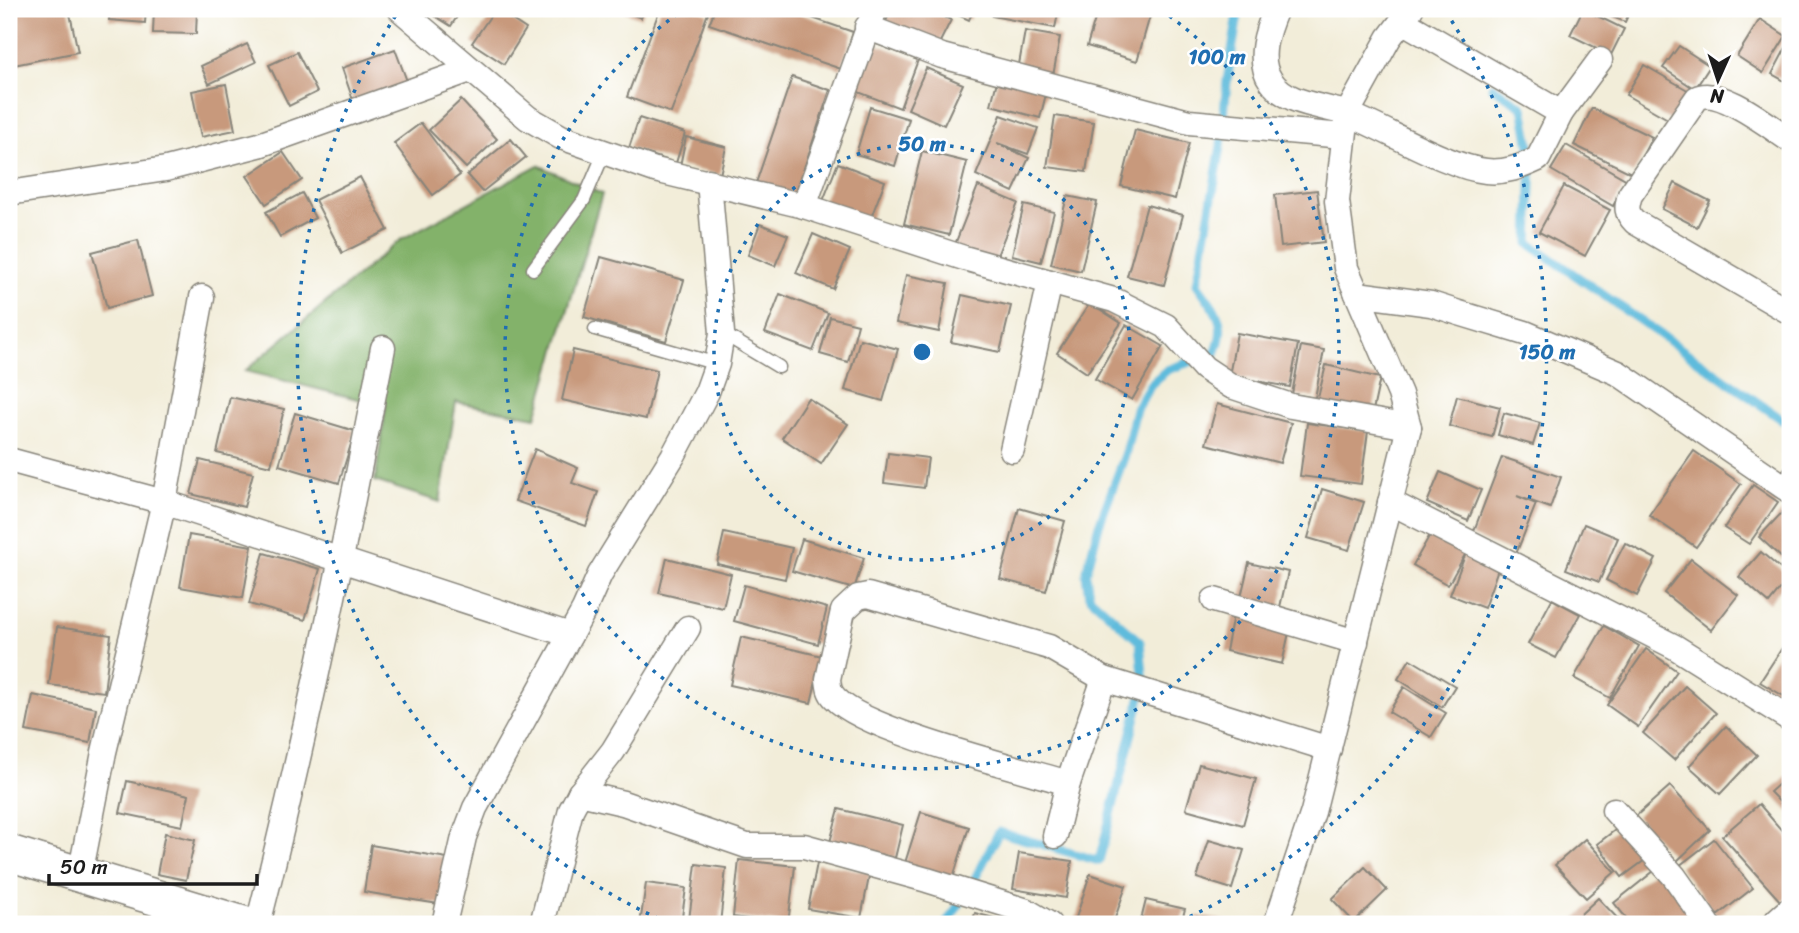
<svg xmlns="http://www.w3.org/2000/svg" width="1799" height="933" font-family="Sriracha,sans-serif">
<rect width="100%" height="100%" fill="#fff"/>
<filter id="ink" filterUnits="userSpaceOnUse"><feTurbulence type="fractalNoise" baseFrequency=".0143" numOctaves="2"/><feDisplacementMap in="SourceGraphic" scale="14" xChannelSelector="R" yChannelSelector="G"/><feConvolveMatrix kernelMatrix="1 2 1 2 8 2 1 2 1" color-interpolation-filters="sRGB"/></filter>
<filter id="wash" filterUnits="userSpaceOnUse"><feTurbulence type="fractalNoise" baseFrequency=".00686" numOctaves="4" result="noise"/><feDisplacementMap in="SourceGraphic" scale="28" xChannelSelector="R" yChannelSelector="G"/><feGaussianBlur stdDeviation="1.57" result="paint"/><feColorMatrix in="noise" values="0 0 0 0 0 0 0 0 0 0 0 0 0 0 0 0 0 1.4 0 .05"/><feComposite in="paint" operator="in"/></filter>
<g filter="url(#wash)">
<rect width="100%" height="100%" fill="#f2edd9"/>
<path fill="#83b26b" stroke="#506744" stroke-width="2" d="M538,165L602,194L536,417L456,402L440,502L375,481L386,406L245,371L400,240Z"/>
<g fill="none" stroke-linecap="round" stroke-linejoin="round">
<g stroke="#5ebbdc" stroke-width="9">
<path d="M1492,87L1523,107L1532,158L1529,243L1790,425"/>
<path d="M972,884L999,832L1099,861L1144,685L1140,642L1089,596L1086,574L1099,525L1125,455L1136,409L1151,384L1167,370L1215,353C1229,322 1215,310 1197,284L1221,146L1227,81L1239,9"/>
<path d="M946,924L960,903"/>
</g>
</g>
<g id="blocks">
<g fill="#c8997b">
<path d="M9,9H69L78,52L9,66Z"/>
<path d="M110,9H146L145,23L109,20Z"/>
<path d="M154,9H197L196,34L153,33Z"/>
<path d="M424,9H462L451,26Z"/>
<path d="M495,9L526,29L504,64L472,43Z"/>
<path d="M618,9H645L641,18Z"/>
<path d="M660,9H696L708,13L671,113L627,97Z"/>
<path d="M715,9H786L853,32L841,69L709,24Z"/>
<path d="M892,9H927L951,20L935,52L883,27Z"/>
<path d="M945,9H974L969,20Z"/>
<path d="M993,9H1059L1055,28L992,16Z"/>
<path d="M1098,9H1124L1150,16L1137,61L1087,46Z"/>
<path d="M1583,9L1624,29L1611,55L1570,35Z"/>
<path d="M1593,9H1631L1625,22Z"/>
<path d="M1760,19L1786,36L1763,73L1737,56Z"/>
<path d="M1025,31L1060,37L1053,76L1018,70Z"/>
<path d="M1790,40V84L1772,74Z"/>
<path d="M871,42L918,60L900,108L853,90Z"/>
<path d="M247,44L256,62L209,84L201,66Z"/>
<path d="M1679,46L1710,66L1695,89L1663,68Z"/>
<path d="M395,49L408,84L354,103L342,68Z"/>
<path d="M297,52L317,92L289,106L269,65Z"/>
<path d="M1644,65L1691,92L1673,122L1626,95Z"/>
<path d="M926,68L963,84L944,125L908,109Z"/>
<path d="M999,73L1048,86L1040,118L991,105Z"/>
<path d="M792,77L830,90L795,195L756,183Z"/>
<path d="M226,84L235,130L201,137L192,91Z"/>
<path d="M461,100L497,139L466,168L429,130Z"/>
<path d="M870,107L909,119L895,166L856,154Z"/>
<path d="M1592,108L1652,137L1633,174L1574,145Z"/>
<path d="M1001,115L1038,128L1028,154L997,143L1029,158L1013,192L976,175Z"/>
<path d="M1055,116L1094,122L1086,172L1047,167Z"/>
<path d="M639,118L685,133L676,163L629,148Z"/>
<path d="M421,123L460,175L433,195L394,143Z"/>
<path d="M1135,130L1189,143L1175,199L1121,186Z"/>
<path d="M686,137L726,147L720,175L680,166Z"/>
<path d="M511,139L526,157L482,192L467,175Z"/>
<path d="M1566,145L1627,180L1613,206L1551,170Z"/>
<path d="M922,151L967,162L949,235L904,224Z"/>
<path d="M283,152L302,180L266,204L247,176Z"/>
<path d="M838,163L885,181L870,220L823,201Z"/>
<path d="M360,177L388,230L342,253L315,200Z"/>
<path d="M1675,183L1710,201L1697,227L1662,209Z"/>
<path d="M978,186L1018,203L994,263L954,247Z"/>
<path d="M1564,186L1610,210L1585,256L1539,232Z"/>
<path d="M1317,190L1324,242L1281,247L1275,195Z"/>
<path d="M302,193L315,218L280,237L266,212Z"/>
<path d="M1067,196L1097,202L1081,271L1051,264Z"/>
<path d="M1024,205L1054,212L1041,262L1012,255Z"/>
<path d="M1147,205L1183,215L1164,285L1127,276Z"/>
<path d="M760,224L788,235L775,266L748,255Z"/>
<path d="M813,234L850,250L833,289L796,273Z"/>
<path d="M138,240L152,296L107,308L92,252Z"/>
<path d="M601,257L684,280L666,341L584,317Z"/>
<path d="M906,275L948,283L939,332L896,323Z"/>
<path d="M780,294L828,313L813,351L765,333Z"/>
<path d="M962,295L1011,306L1000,352L951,342Z"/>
<path d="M1090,303L1121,323L1087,373L1057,353Z"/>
<path d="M830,317L858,324L848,362L820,354Z"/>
<path d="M1126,325L1163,346L1132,400L1095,379Z"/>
<path d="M1237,333L1298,344L1290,387L1229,376Z"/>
<path d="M860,339L898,349L883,401L845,390Z"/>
<path d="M1301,346L1324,350L1315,398L1292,394Z"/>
<path d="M573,350L657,370L646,419L562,400Z"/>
<path d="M1326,365L1380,378L1372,415L1317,402Z"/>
<path d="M1457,396L1500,407L1492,437L1449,426Z"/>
<path d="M230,397L284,409L271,466L217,453Z"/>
<path d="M808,398L848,424L821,464L782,438Z"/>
<path d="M1217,404L1291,423L1280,463L1206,444Z"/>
<path d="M295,413L355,431L339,483L279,465Z"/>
<path d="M1504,413L1540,423L1533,445L1498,435Z"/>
<path d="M1307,423L1368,431L1361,484L1300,476Z"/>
<path d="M535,449L578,468L572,483L598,492L586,526L515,501Z"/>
<path d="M1694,451L1741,484L1696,547L1649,515Z"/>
<path d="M888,453L928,458L924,488L884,483Z"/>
<path d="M1502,457L1561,477L1550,508L1517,496L1536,504L1516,554L1472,536Z"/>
<path d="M200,460L253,473L244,507L191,494Z"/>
<path d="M1790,461V476L1783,470Z"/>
<path d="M1440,472L1481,490L1468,521L1427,503Z"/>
<path d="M1753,485L1778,502L1749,544L1724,528Z"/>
<path d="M1322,489L1364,502L1349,550L1308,538Z"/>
<path d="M1790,504V552L1783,559L1759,537Z"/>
<path d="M1019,508L1065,521L1046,591L1000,579Z"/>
<path d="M1584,524L1618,538L1599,582L1566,569Z"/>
<path d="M724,533L792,548L785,579L717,564Z"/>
<path d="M1431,533L1466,553L1448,585L1413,565Z"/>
<path d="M189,535L252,546L243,598L180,587Z"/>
<path d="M802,539L864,558L854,589L792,571Z"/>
<path d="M1625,543L1656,559L1637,596L1606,580Z"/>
<path d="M1761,552L1790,577L1769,603L1739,577Z"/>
<path d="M264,553L320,569L305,620L249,604Z"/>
<path d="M1466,553L1499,566L1484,608L1450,595Z"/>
<path d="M667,558L731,574L723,608L659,593Z"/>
<path d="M1691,559L1738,595L1711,630L1664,593Z"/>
<path d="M1249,563L1288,572L1280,607L1241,597Z"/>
<path d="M744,585L827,608L818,644L734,621Z"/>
<path d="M1552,599L1580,614L1556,658L1528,644Z"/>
<path d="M1233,615L1290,628L1282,664L1226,651Z"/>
<path d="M1604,626L1639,646L1610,698L1574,678Z"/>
<path d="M57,627L111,635L104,692L49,685Z"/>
<path d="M741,637L822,656L811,703L730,685Z"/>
<path d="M1782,648L1790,653V693L1787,698L1760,682Z"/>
<path d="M1646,649L1677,671L1638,727L1607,705Z"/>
<path d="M1410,659L1455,686L1442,707L1398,679Z"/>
<path d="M1685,686L1716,713L1674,760L1643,733Z"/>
<path d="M1404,687L1446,713L1431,737L1389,712Z"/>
<path d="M33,695L96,708L90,743L26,731Z"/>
<path d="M1726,726L1757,755L1720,794L1689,766Z"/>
<path d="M1199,764L1256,779L1243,825L1186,809Z"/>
<path d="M1790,774V813L1770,792Z"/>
<path d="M127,781L189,795L182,826L120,813Z"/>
<path d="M1670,786L1710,830L1677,861L1636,816Z"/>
<path d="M1759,804L1790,840V894L1781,902L1722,836Z"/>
<path d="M839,809L903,825L895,858L830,842Z"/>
<path d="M921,812L969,827L952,881L904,866Z"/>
<path d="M1623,824L1649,857L1622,877L1597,844Z"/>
<path d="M165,833L195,840L186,880L157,874Z"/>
<path d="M1585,839L1615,872L1586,898L1555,865Z"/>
<path d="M1714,839L1753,888L1717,916L1679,866Z"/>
<path d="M1209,840L1244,850L1232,889L1197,878Z"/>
<path d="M371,845L453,859L445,905L364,892Z"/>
<path d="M1019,853L1072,861L1066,898L1013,889Z"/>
<path d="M739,860L795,866L788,924L733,917Z"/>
<path d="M817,863L870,872L861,918L808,909Z"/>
<path d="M696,864L726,868L720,924L689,920Z"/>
<path d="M1365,867L1387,890L1354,922L1332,899Z"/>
<path d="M1659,867L1706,924H1631L1614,903Z"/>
<path d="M1090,874L1126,886L1113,924H1096L1076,918Z"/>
<path d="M646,883L686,888L681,924H640Z"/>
<path d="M1598,898L1623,924H1570Z"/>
<path d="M1146,900L1185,909L1181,924H1140Z"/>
<path d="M975,913L1013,923V924H972Z"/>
<path d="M1197,916L1239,923V924H1195Z"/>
<path d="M565,918L611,922V924H564Z"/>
</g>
</g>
</g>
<g filter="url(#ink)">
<use href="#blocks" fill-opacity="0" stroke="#87847a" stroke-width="2"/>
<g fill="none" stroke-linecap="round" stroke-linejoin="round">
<g stroke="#87847a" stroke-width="15">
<g id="lane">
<path d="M533,269L584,200L604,153"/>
<path d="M595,329L717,364"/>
<path d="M722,333L779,367"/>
</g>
</g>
<g stroke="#87847a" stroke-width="27">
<g id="street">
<path d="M400,9L528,118L561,137L655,170L804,206L964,258L1114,300L1166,326L1204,368L1231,386L1291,406L1409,427"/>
<path d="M1276,9C1267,30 1256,60 1271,81C1287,105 1323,105 1348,114C1386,129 1448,167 1486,171C1505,173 1521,167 1538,159L1561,113L1402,21"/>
<path d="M867,27L942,56L1189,122L1343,136"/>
<path d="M1561,113L1600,60"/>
<path d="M1790,140C1770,127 1719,86 1697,98L1630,195C1626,208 1626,213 1635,222L1790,312"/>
<path d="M9,193L166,169L259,145L470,70"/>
<path d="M804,206L875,9"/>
<path d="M1357,294L1431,304L1459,313L1525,333L1618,373L1790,491"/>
<path d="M1012,450L1050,282"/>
<path d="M9,460L164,502L570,635"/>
<path d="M1390,502L1675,647L1790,719"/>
<path d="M1214,600L1356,642"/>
<path d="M1068,783C1019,768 865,731 835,698C829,692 829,687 828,679L843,611L858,597L868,595L1049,647L1104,679L1329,749"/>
<path d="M580,793L623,803L747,846H804L927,880L1027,911L1049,924"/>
<path d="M1614,810L1674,876L1708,924"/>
<path d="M1055,836L1068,783L1104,679"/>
<path d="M80,875L104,752L164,502L202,297"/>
<path d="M258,924C307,734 345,541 383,348"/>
<path d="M444,924L464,837L475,808L584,610L600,574L673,456L707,392L717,364L722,333L709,181"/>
<path d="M542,924L571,810L580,793L613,751L688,628"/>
<path d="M1276,924L1313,812L1409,427L1400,394L1346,268L1337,201L1347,114L1389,38L1411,9"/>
</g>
</g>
<g stroke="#87847a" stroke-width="38">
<g id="secondary">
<path d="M9,853L243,924"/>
<path d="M1781,924L1790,916"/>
</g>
</g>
<use href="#lane" stroke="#fff" stroke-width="12"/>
<use href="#street" stroke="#fff" stroke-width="24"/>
<use href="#secondary" stroke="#fff" stroke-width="35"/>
</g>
</g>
<g fill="none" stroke="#1f6fb2" stroke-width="3.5" stroke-dasharray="3.5 7">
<circle cx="922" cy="352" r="208"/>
<path d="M1161 10A417 417 0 1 1 683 10"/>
<path d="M668 923A625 625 0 0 1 398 12M1446 12A625 625 0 0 1 1176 923"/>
</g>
<circle cx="922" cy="352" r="10" fill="#1f6fb2" stroke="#fff" stroke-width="3.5"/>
<g font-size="21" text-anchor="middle" font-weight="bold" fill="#1f6fb2" stroke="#fff" stroke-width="5" stroke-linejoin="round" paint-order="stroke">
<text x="1217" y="64">100 m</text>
<text x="922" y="151">50 m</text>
<text x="1547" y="359">150 m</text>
</g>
<rect width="1799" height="933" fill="none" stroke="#fff" stroke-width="35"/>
<g transform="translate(1718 80) rotate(183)" stroke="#ffffff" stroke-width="5" paint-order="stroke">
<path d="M0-5L12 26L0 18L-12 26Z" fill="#1c1c1c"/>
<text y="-10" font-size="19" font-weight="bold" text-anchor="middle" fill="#1c1c1c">N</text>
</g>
<path d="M49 874v10h208v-10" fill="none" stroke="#1c1c1c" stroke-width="3.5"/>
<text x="60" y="874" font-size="21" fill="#1c1c1c" stroke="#ffffff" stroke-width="5" paint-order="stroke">50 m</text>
</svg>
